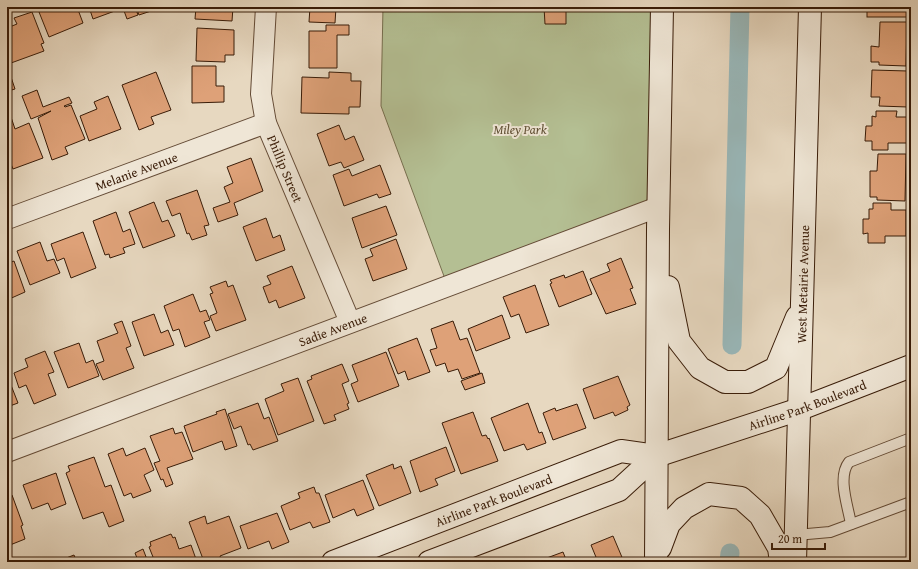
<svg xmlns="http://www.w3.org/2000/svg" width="918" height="569" font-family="'Gentium Book Plus',serif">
<rect width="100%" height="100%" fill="#e7d8c0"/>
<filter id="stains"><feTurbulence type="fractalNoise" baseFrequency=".005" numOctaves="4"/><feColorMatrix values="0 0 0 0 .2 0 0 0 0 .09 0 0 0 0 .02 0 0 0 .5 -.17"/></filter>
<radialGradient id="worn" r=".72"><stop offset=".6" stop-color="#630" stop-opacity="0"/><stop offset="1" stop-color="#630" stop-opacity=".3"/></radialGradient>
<path fill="#b4bf93" stroke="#766e4e" d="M383,7H660L658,207L448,287L381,106Z"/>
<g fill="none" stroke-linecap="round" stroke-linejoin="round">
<g stroke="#99b8ba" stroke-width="19">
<path d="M732,345L740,7"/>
<path d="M729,562L730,553"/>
</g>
</g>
<g fill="#dea178" stroke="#391c08">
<path d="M53,7H77L83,23L49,37L39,12Z"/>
<path d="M89,7H135L138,15L127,19L123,8L93,19Z"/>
<path d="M136,7H150L151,11L139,15Z"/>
<path d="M196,7H233L232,21L195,19Z"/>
<path d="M310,7H336L335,23L309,22Z"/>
<path d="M544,7H566V24H545Z"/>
<rect x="867" y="7" width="44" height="10"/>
<path d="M32,12L44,43L41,44L44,51L11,63L9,57H7V28L17,24L14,18Z"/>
<path d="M880,22H907L906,66L879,65V62H871V46L879,47Z"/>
<path d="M326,25H349V35H337V68H309V31H326Z"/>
<path d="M197,28L234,30V55H225V62L196,61Z"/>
<path d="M7,65L15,89L8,91L7,88Z"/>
<path d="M192,66H216V86H224V102L192,103Z"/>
<path d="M872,70L908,71V107L879,106L880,97H871Z"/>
<path d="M156,72L171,110L151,117L154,124L139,130L122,85Z"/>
<path d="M329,72L351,73V81H361L360,107H349V114L301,113L302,77L329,78Z"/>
<path d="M37,90L43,107L69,97L72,103L64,106L65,107L71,105L85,139L65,147L68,154L52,160L38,118L51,111L31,119L22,96Z"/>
<path d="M108,96L121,129L89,141L80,116L97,109L94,102Z"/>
<path d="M7,105L15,129L29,123L43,158L13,169L7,154Z"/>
<path d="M876,111H897L896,117H909V143H888V150H872V141H865L866,126H872V116L876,117Z"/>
<path d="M339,125L345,140L354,136L364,160L344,168L341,162L329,166L317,134Z"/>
<path d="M878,154H906L905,201L877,200V197H870V171H877Z"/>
<path d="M251,158L263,191L234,203L238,215L218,222L213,208L230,202L224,187L233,183L227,167Z"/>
<path d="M380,165L391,194L379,198L377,194L344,206L333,175L349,169L352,176Z"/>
<path d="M197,190L209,225L204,226L207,235L192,240L189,233L187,234L180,213L172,216L166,201Z"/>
<path d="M154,202L162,222L168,220L175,236L143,248L129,212Z"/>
<path d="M873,203H891V210H906V236H885V243H868V233L863,234V219H869V209H873Z"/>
<path d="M386,206L397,235L362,248L352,218Z"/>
<path d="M116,212L123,232L130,229L135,244L123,248L125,253L110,258L109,254L105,255L93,221Z"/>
<path d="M266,218L273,238L280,235L285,250L256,261L243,227Z"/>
<path d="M83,232L96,268L71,278L64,258L57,261L51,244Z"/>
<path d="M396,239L407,269L373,281L365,259L373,256L370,249Z"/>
<path d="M40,242L47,261L54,259L60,273L30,285L17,251Z"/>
<path d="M621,258L633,288L630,289L636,304L606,314L590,279L610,271L607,264Z"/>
<path d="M14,261L25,292L7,300V264Z"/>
<path d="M292,266L305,298L279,308L276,300L269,303L263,287L271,284L267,276Z"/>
<path d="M583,271L592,294L559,307L550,284L552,283L550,280L564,275L565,278Z"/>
<path d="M226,281L228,287L233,285L246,320L216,331L210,316L217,313L210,294L213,293L210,287Z"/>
<path d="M535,285L549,325L526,333L519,314L511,317L503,297Z"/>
<path d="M193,294L200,312L206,310L210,320L204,322L210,337L185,347L179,329L173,331L164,306Z"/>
<path d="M154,314L161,333L168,330L174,345L144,356L132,322Z"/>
<path d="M502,315L510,338L476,351L468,329Z"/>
<path d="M122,321L131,346L126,348L134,368L103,380L96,364L104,361L97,341L118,333L114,324Z"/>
<path d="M453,321L460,340L467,338L480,373L462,379L458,369L448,372L445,363L436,366L430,350L437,348L431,329Z"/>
<path d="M417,338L430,372L408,380L405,371L398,374L388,349Z"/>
<path d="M79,343L86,363L93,360L99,376L68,388L54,352Z"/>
<path d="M45,351L54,372L48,374L56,395L34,404L26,385L19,388L14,373L28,367L25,359Z"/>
<path d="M386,352L399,386L358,402L351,384L358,381L352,365Z"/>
<path d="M342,364L349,381L342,384L349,403L347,404L349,409L334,415L336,420L324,424L307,381L312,379L311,376Z"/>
<path d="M482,373L485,383L465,390L461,381Z"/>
<path d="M618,376L630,405L627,407L628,410L615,416L613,412L594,419L583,389Z"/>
<path d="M298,378L314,421L278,435L265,399L284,391L281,384Z"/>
<path d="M9,380L18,403L7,407V381Z"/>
<path d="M258,403L264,419L269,417L278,441L253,450L250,444L248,445L241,426L234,429L228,414Z"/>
<path d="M528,403L539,433L542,432L546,443L527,450L524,444L504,451L491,418Z"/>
<path d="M577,404L586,428L553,440L543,413L555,408L556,411Z"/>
<path d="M225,409L237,446L225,450L222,441L193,452L184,426L217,414L216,412Z"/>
<path d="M473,412L482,436L486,435L488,439L489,438L498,461L461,474L442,423Z"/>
<path d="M173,428L175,434L182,432L193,459L167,468L173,484L166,487L163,479L161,480L154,463L160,461L150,436Z"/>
<path d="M446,447L455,471L435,479L438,485L420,492L410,461Z"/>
<path d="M123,448L126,456L145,448L154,470L144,475L151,491L133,498L131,493L124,496L108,454Z"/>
<path d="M94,457L105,487L111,485L124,521L109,527L103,512L83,519L66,473L70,471L68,466Z"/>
<path d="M393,464L394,469L401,466L411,493L379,506L366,475Z"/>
<path d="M56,473L66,504L51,510L48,503L32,509L23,485Z"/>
<path d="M363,480L374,509L357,516L354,509L333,518L325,495Z"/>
<path d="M314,487L316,493H319L330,522L313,528L310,522L290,530L281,506L300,498L298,493Z"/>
<path d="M12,495L23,525L21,526L25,539L10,545L7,537V497Z"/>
<path d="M277,513L289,542L272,549L269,541L248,549L240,526Z"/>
<path d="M205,516L207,524L229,516L241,548L220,556L222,562H202L203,559L189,522Z"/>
<path d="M171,534L173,538L175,537L179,549L191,545L197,562H155L149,547L151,546L150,542Z"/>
<path d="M613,536L624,562H598L591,545Z"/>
<path d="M143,549L148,562H126L137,558L135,553Z"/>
<path d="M563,552L567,562H536Z"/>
<path d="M74,555L77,562H56Z"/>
<rect x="874" y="560" width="21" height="2"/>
</g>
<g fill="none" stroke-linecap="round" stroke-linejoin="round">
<g stroke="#644b36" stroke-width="12">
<g id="lane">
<path d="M851,524C848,506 837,477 849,462L911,438"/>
<path d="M796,535L830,532L911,502"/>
</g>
</g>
<g stroke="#644b36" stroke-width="22">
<g id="street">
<path id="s1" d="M266,7L261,94L266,123L350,322"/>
<path id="s2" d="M7,219L266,123"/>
<path id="s3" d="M7,452L658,207"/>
</g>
</g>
<g stroke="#391c08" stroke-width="24">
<g id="secondary">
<path d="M668,287L679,341L700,368L725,382H748L776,368L797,317"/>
<path d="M660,548L669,524L684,508L709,494L741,498L760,515L779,548L781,562"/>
<path id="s4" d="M333,562L621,451L656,456"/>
<path id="s5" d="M429,562L619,490L656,456L800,409L911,366"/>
<path d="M656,562L658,229L662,7"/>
<path id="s6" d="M795,562L810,7"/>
</g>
</g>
<use href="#lane" stroke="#efe6d6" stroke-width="10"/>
<use href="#street" stroke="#efe6d6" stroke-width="20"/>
<use href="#secondary" stroke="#efe6d6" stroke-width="22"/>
</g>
<g text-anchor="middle" stroke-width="4" stroke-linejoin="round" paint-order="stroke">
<g font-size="13" font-style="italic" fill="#5e4d32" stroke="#efe6d6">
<text x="520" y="134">Miley Park</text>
</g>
<g font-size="13" fill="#391c08" stroke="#efe6d6">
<text dy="5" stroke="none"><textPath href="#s1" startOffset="166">Phillip Street</textPath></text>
<text dy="5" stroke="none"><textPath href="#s2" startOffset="138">Melanie Avenue</textPath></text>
<text dy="5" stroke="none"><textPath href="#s6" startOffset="278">West Metairie Avenue</textPath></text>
<text dy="5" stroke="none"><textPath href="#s3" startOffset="348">Sadie Avenue</textPath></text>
<text dy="5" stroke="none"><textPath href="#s5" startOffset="413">Airline Park Boulevard</textPath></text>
<text dy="5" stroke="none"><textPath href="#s4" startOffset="172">Airline Park Boulevard</textPath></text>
</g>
</g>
<rect width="918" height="569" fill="none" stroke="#e7d8c0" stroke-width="24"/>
<rect x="8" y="8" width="902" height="553" fill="none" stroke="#391c08" stroke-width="2"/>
<rect x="12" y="12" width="894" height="545" fill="none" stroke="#391c08"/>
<path d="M772 543v6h53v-6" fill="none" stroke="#391c08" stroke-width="2"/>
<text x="778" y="543" font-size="12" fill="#391c08" stroke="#efe6d6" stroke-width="3" paint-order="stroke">20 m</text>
<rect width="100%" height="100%" filter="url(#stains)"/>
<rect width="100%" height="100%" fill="url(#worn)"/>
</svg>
